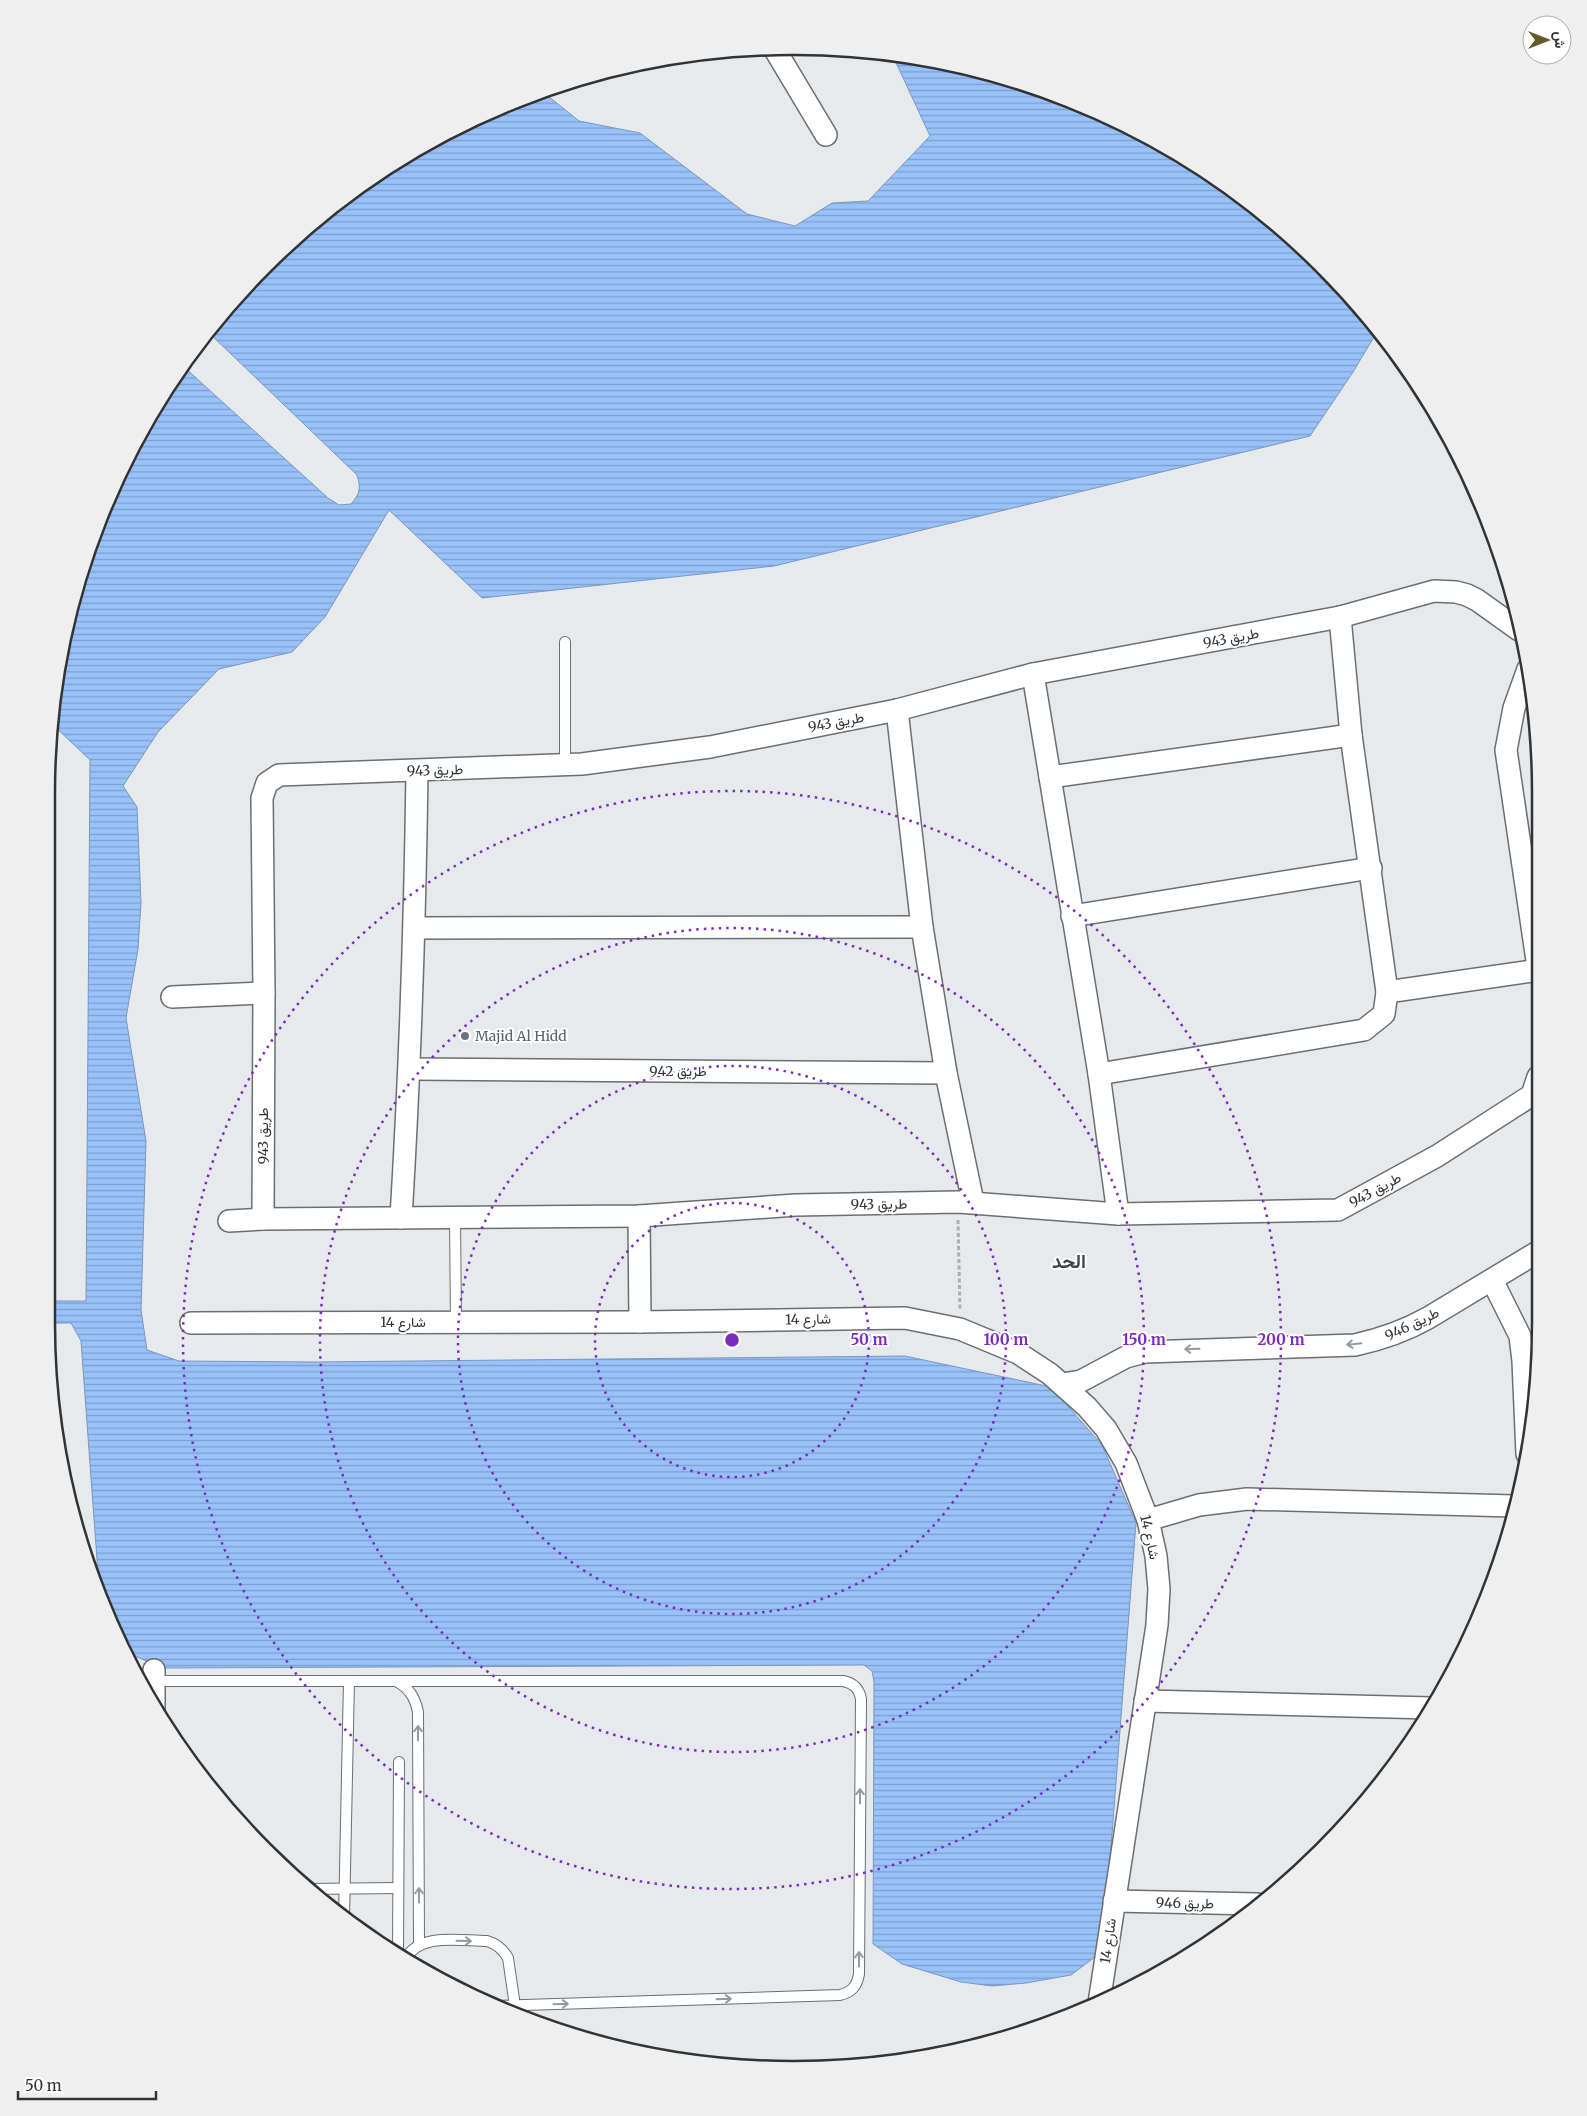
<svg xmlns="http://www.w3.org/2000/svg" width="1587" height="2116" font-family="Merriweather,Vazirmatn,serif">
<defs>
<pattern id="water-rules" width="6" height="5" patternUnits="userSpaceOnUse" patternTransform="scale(1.25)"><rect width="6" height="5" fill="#99c2fa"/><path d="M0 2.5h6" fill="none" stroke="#7d9ecb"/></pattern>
</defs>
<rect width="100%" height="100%" fill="#e7eaec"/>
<path fill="url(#water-rules)" stroke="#7a97bf" d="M893,56L939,61L1079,103L1208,172L1322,265L1377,332L1353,372L1310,436L774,566L482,598L389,510L325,617L292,652L219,669L158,732L123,786L137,807L141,903L138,949L126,1018L146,1141L141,1310L147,1350L179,1361L314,1362L905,1356L1051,1387L1102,1445L1136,1523L1103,1951L1071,1975L1026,1983L992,1986L961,1982L902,1964L873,1944L874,1682L872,1671L864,1665L163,1668L125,1652L114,1631L99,1587L81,1341L71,1323H52V1301H86L90,760L51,723L72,600L123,463L183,366L328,498L339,505L351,504C360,494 361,488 357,475L207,331L265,265L378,172L507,103L543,92L579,121L640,133L747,214L795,226L832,203L868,201L930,136Z"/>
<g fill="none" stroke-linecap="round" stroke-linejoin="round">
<g stroke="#6c6e71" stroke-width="12">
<g id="service">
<path d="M565,764V642"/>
<path d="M455,1217L456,1322"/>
<path d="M154,1681H843C853,1683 859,1688 861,1699L859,1974C857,1986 852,1992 840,1995L495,2006"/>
<path d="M396,1681C409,1688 415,1697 418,1712L419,1944"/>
<path d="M307,1889L398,1888"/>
<path d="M344,1918L349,1681"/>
<path d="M398,1955L399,1762"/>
<path d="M405,1959C421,1932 460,1941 487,1941C497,1944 503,1949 508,1958L515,2006"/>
</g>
</g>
<g stroke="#6c6e71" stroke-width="24">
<g id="minor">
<path d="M774,48L826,135"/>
<path d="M1528,669L1514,708L1506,750L1539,974"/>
<path d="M1033,674L1099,1074L1118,1214"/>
<path d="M897,710L922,927L946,1073L973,1202"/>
<path d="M1050,777L1351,735"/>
<path d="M1072,916L1371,868"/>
<path d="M415,928L922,927"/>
<path d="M1387,992L1539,970"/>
<path d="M172,997L264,993"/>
<path d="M410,1069L946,1073"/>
<path d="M1099,1074L1364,1030L1384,1014L1387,992L1351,735L1340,617"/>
<path d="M639,1216L640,1322"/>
<path d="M401,1218C410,1069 415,920 417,771"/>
<path d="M263,1219L264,993L262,798L267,783L279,775L582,764L710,747L897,710L1033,674L1340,617L1434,591L1456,592L1467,595L1477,600L1519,630"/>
<path d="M229,1221L263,1219L639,1216L796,1205L958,1202L1118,1214L1338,1210L1437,1156L1532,1095L1538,1077"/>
<path d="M1492,1280L1520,1336L1523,1361L1527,1454"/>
<path d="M191,1323L640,1322L905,1318L960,1329L1018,1353L1050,1374L1087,1407L1106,1429L1126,1463L1148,1520L1156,1556L1159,1589L1157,1625L1099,2003"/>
<path d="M1062,1384L1081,1381L1126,1357L1145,1352L1355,1345C1382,1339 1405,1331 1428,1318L1536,1253"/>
<path d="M1148,1520L1199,1505L1247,1499L1514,1506"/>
<path d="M154,1670V1708"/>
<path d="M1145,1701L1432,1708"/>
<path d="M1114,1901L1257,1904"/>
</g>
</g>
<path stroke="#abadaf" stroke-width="3" stroke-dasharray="4 2.5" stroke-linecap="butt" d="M958,1220L960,1311"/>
<use href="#service" stroke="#fff" stroke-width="10"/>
<use href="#minor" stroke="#fff" stroke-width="21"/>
</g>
<defs><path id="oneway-shaft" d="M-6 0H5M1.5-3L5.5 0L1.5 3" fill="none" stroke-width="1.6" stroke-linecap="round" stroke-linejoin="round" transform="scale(1.25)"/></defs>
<g stroke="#98999a">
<use href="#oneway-shaft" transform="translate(1354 1344) rotate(174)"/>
<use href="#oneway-shaft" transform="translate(1192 1349) rotate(178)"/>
<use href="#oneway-shaft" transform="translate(418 1733) rotate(-90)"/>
<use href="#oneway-shaft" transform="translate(860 1796) rotate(-90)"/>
<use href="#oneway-shaft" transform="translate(419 1895) rotate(-90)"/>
<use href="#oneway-shaft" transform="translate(464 1941) rotate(1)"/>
<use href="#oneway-shaft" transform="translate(859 1959) rotate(-90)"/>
<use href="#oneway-shaft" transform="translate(724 1999) rotate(-2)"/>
<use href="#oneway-shaft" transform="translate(561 2004) rotate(-2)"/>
</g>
<g fill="none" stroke="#7b2cbf" stroke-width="2.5" stroke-dasharray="2.5 5">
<circle cx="732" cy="1340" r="137"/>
<circle cx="732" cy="1340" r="274"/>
<circle cx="732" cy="1340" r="412"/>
<circle cx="732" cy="1340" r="549"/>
</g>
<circle fill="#6b7280" stroke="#fff" stroke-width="2" cx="465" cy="1036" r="5"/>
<g text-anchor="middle" stroke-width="4" stroke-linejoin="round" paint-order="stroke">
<g font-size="14" fill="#323334" stroke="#fff">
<text transform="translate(1231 638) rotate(-11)" y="5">طريق 943</text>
<text transform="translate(836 722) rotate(-11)" y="5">طريق 943</text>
<text transform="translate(435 770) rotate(-2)" y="5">طريق 943</text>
<text x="678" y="1076">طريق 942</text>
<text transform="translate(263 1136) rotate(-90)" y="5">طريق 943</text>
<text transform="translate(1375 1190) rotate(-29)" y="5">طريق 943</text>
<text transform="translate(879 1204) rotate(-1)" y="5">طريق 943</text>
<text transform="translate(808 1319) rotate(-1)" y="5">شارع 14</text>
<text x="403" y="1327">شارع 14</text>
<text transform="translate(1412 1324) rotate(-26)" y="5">طريق 946</text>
<text transform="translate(1150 1537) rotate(77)" y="5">شارع 14</text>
<text transform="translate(1185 1903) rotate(1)" y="5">طريق 946</text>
<text transform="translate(1108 1941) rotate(-82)" y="5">شارع 14</text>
</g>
<g font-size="14" fill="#5b616d" stroke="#fff" text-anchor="start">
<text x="475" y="1041">Majid Al Hidd</text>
</g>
<g font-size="19" font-weight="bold" fill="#424446" stroke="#fff">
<text x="1069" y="1268">الحد</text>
</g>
</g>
<path d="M0 0H1587V2116H0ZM793 55H794A738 738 0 0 1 1532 793V1323A738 738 0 0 1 794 2061H793A738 738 0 0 1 55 1323V793A738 738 0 0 1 793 55Z" fill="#efefef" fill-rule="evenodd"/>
<path fill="none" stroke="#323334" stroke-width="2.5" d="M793 55H794A738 738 0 0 1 1532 793V1323A738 738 0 0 1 794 2061H793A738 738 0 0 1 55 1323V793A738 738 0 0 1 793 55Z"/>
<circle cx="732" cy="1340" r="8" fill="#7b2cbf" stroke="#fff" stroke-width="2.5"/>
<g font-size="15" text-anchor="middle" font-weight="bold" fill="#7b2cbf" stroke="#fff" stroke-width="4" stroke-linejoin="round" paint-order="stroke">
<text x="869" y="1345">50 m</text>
<text x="1006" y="1345">100 m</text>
<text x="1144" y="1345">150 m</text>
<text x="1281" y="1345">200 m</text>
</g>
<g transform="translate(1547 40) rotate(90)"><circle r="24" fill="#ffffff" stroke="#adadae"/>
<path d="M0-4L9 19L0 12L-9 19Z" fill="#635a27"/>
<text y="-8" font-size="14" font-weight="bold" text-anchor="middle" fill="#323334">ش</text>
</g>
<path d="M18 2091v8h138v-8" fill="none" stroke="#323334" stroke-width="2.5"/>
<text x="25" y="2091" font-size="15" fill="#323334" stroke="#ffffff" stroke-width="4" paint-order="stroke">50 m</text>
</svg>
